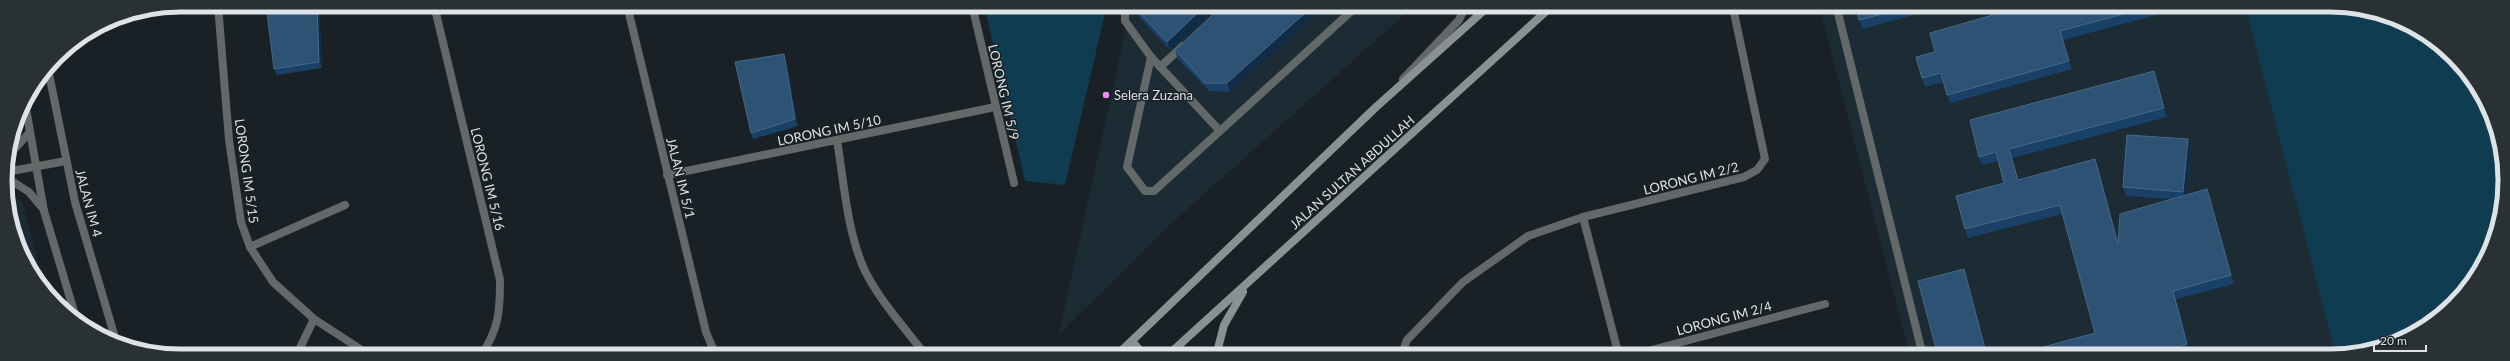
<svg xmlns="http://www.w3.org/2000/svg" width="2510" height="361" font-family="Lato,sans-serif">
<rect width="100%" height="100%" fill="#192126"/>
<g fill="#1d2c34">
<path d="M1131,5H1415L1165,229L1059,334Z"/>
<path d="M1819,5H2341L2407,23L2462,65L2496,124L2505,192L2487,258L2454,304L2407,338L2341,356H1910Z"/>
<path d="M9,200L22,201L46,292L14,237Z"/>
</g>
<g fill="#103c51">
<path d="M984,5H1107L1065,185L1025,181Z"/>
<path d="M2245,5H2341L2407,23L2462,65L2496,124L2505,192L2487,258L2454,304L2407,338L2336,356Z"/>
</g>
<g fill="none" stroke-linecap="round" stroke-linejoin="round">
<g stroke="#636869" stroke-width="8">
<path d="M1836,5L1923,356"/>
<path d="M1151,57L1127,167L1145,191H1154L1220,131"/>
<path d="M1160,67L1183,46"/>
</g>
<g stroke="#636869" stroke-width="8">
<path d="M218,5L229,140L241,222L250,247L273,282L314,319L371,356"/>
<path d="M434,5L500,280C500,312 499,328 481,356"/>
<path d="M627,5L706,332L716,356"/>
<path d="M972,5L1014,183"/>
<path d="M1125,5V21L1151,57L1220,131L1358,5"/>
<path d="M1403,79L1459,20L1466,5"/>
<path d="M837,140C844,183 847,232 865,271C880,301 904,327 924,353"/>
<path d="M667,175L995,107"/>
<path d="M1583,217L1619,356"/>
<path d="M250,247L345,205"/>
<path d="M296,356L314,319"/>
<path d="M1401,356L1407,340L1463,282L1528,236L1583,217L1744,177L1757,170L1765,159L1733,8"/>
<path d="M1629,356L1825,304"/>
</g>
<g stroke="#636869" stroke-width="8">
<path d="M48,69L75,202L116,341"/>
<path d="M25,103L44,211L76,318"/>
<path d="M8,156L30,132"/>
<path d="M6,172L66,161"/>
<path d="M7,178L29,192L44,210"/>
</g>
<g stroke="#899194" stroke-width="8">
<path d="M1132,341L1145,356"/>
<path d="M1116,356L1375,108L1490,5"/>
<path d="M1167,356L1553,5"/>
<path d="M1216,356L1224,325L1243,292"/>
</g>
</g>
<g fill="#194067">
<path d="M266,5H319L322,68L277,75L274,69Z"/>
<path d="M1136,5H1219L1170,50L1140,18L1137,10Z"/>
<path d="M1223,5L1230,92L1209,91L1178,59L1175,50Z"/>
<path d="M1855,5H1951L1862,29Z"/>
<path d="M2028,5H2165L2167,12L2063,40L2072,69L1950,103L1944,82L1925,87L1922,78L1935,52Z"/>
<path d="M784,54L786,60L798,126L753,139L751,133Z"/>
<path d="M2157,80L2167,117L2012,158L2018,179L2098,167L2118,242L2172,199L2126,196L2123,187L2191,148L2187,195L2207,189L2210,198L2234,284L2176,299L2191,352L2179,356H2010L2095,333L2062,214L1968,238L1965,229L2004,183L1998,161L1982,165L1979,157Z"/>
</g>
<g fill="#102c47">
<path d="M317,5H319L322,68L319,62Z"/>
<path d="M1206,5H1219L1170,50L1167,42Z"/>
<path d="M1314,5H1326L1230,92L1227,83Z"/>
<path d="M2060,31L2063,40L2072,69L2069,61Z"/>
<path d="M784,54L786,60L798,126L795,119Z"/>
<path d="M2154,71L2157,80L2167,117L2164,108Z"/>
<path d="M2188,139L2191,148L2186,201L2183,192Z"/>
<path d="M2009,149L2012,158L2021,188L2018,180Z"/>
<path d="M2095,159L2098,167L2121,253L2118,244Z"/>
<path d="M2207,189L2210,198L2234,284L2231,275Z"/>
<path d="M1964,269L1967,277L1988,356H1987Z"/>
<path d="M2173,291L2176,299L2191,352L2187,344Z"/>
</g>
<g fill="#2e5274" stroke="#496886">
<path d="M266,5H317L319,62L274,69Z"/>
<path d="M1136,5H1206L1167,42L1137,10Z"/>
<path d="M1223,5H1314L1227,83H1205L1175,50Z"/>
<path d="M1855,5H1916L1859,20Z"/>
<path d="M2028,5H2157L2060,31L2069,61L1947,95L1941,73L1922,78L1916,57L1935,52L1930,33Z"/>
<path d="M784,54L795,119L751,133L735,62Z"/>
<path d="M2154,71L2164,108L2009,149L2018,180L2095,159L2118,244L2120,214L2207,189L2231,275L2173,291L2187,344L2144,356H2010L2095,333L2060,205L1965,229L1956,196L2004,183L1996,152L1979,157L1970,120Z"/>
<path d="M2127,135L2188,139L2183,192L2123,187Z"/>
<path d="M1964,269L1987,356H1938L1918,281Z"/>
</g>
<circle fill="#f28af2" stroke="#192126" stroke-width="1.5" cx="1106" cy="95" r="4"/>
<g text-anchor="middle" stroke-width="3" stroke-linejoin="round" paint-order="stroke">
<g font-size="13" fill="#dde3e6" stroke="#192126">
<text transform="translate(1004 92) rotate(77)" y="5">LORONG IM 5/9</text>
<text transform="translate(829 130) rotate(-12)" y="5">LORONG IM 5/10</text>
<text transform="translate(247 171) rotate(82)" y="5">LORONG IM 5/15</text>
<text transform="translate(1352 172) rotate(-42)" y="5">JALAN SULTAN ABDULLAH</text>
<text transform="translate(681 178) rotate(76)" y="5">JALAN IM 5/1</text>
<text transform="translate(1691 178) rotate(-14)" y="5">LORONG IM 2/2</text>
<text transform="translate(488 179) rotate(76)" y="5">LORONG IM 5/16</text>
<text transform="translate(89 203) rotate(75)" y="5">JALAN IM 4</text>
<text transform="translate(1724 318) rotate(-15)" y="5">LORONG IM 2/4</text>
</g>
<g font-size="13" fill="#dde3e6" stroke="#192126" text-anchor="start">
<text x="1114" y="100">Selera Zuzana</text>
</g>
</g>
<path d="M0 0H2510V361H0ZM180 12H2330A168 168 0 0 1 2498 180V181A168 168 0 0 1 2330 349H180A168 168 0 0 1 12 181V180A168 168 0 0 1 180 12Z" fill="#293135" fill-rule="evenodd"/>
<path fill="none" stroke="#dde3e6" stroke-width="5" d="M180 12H2330A168 168 0 0 1 2498 180V181A168 168 0 0 1 2330 349H180A168 168 0 0 1 12 181V180A168 168 0 0 1 180 12Z"/>
<path d="M2374 345v6h52v-6" fill="none" stroke="#dde3e6" stroke-width="2"/>
<text x="2380" y="345" font-size="12" fill="#dde3e6" stroke="#192126" stroke-width="3" paint-order="stroke">20 m</text>
</svg>
